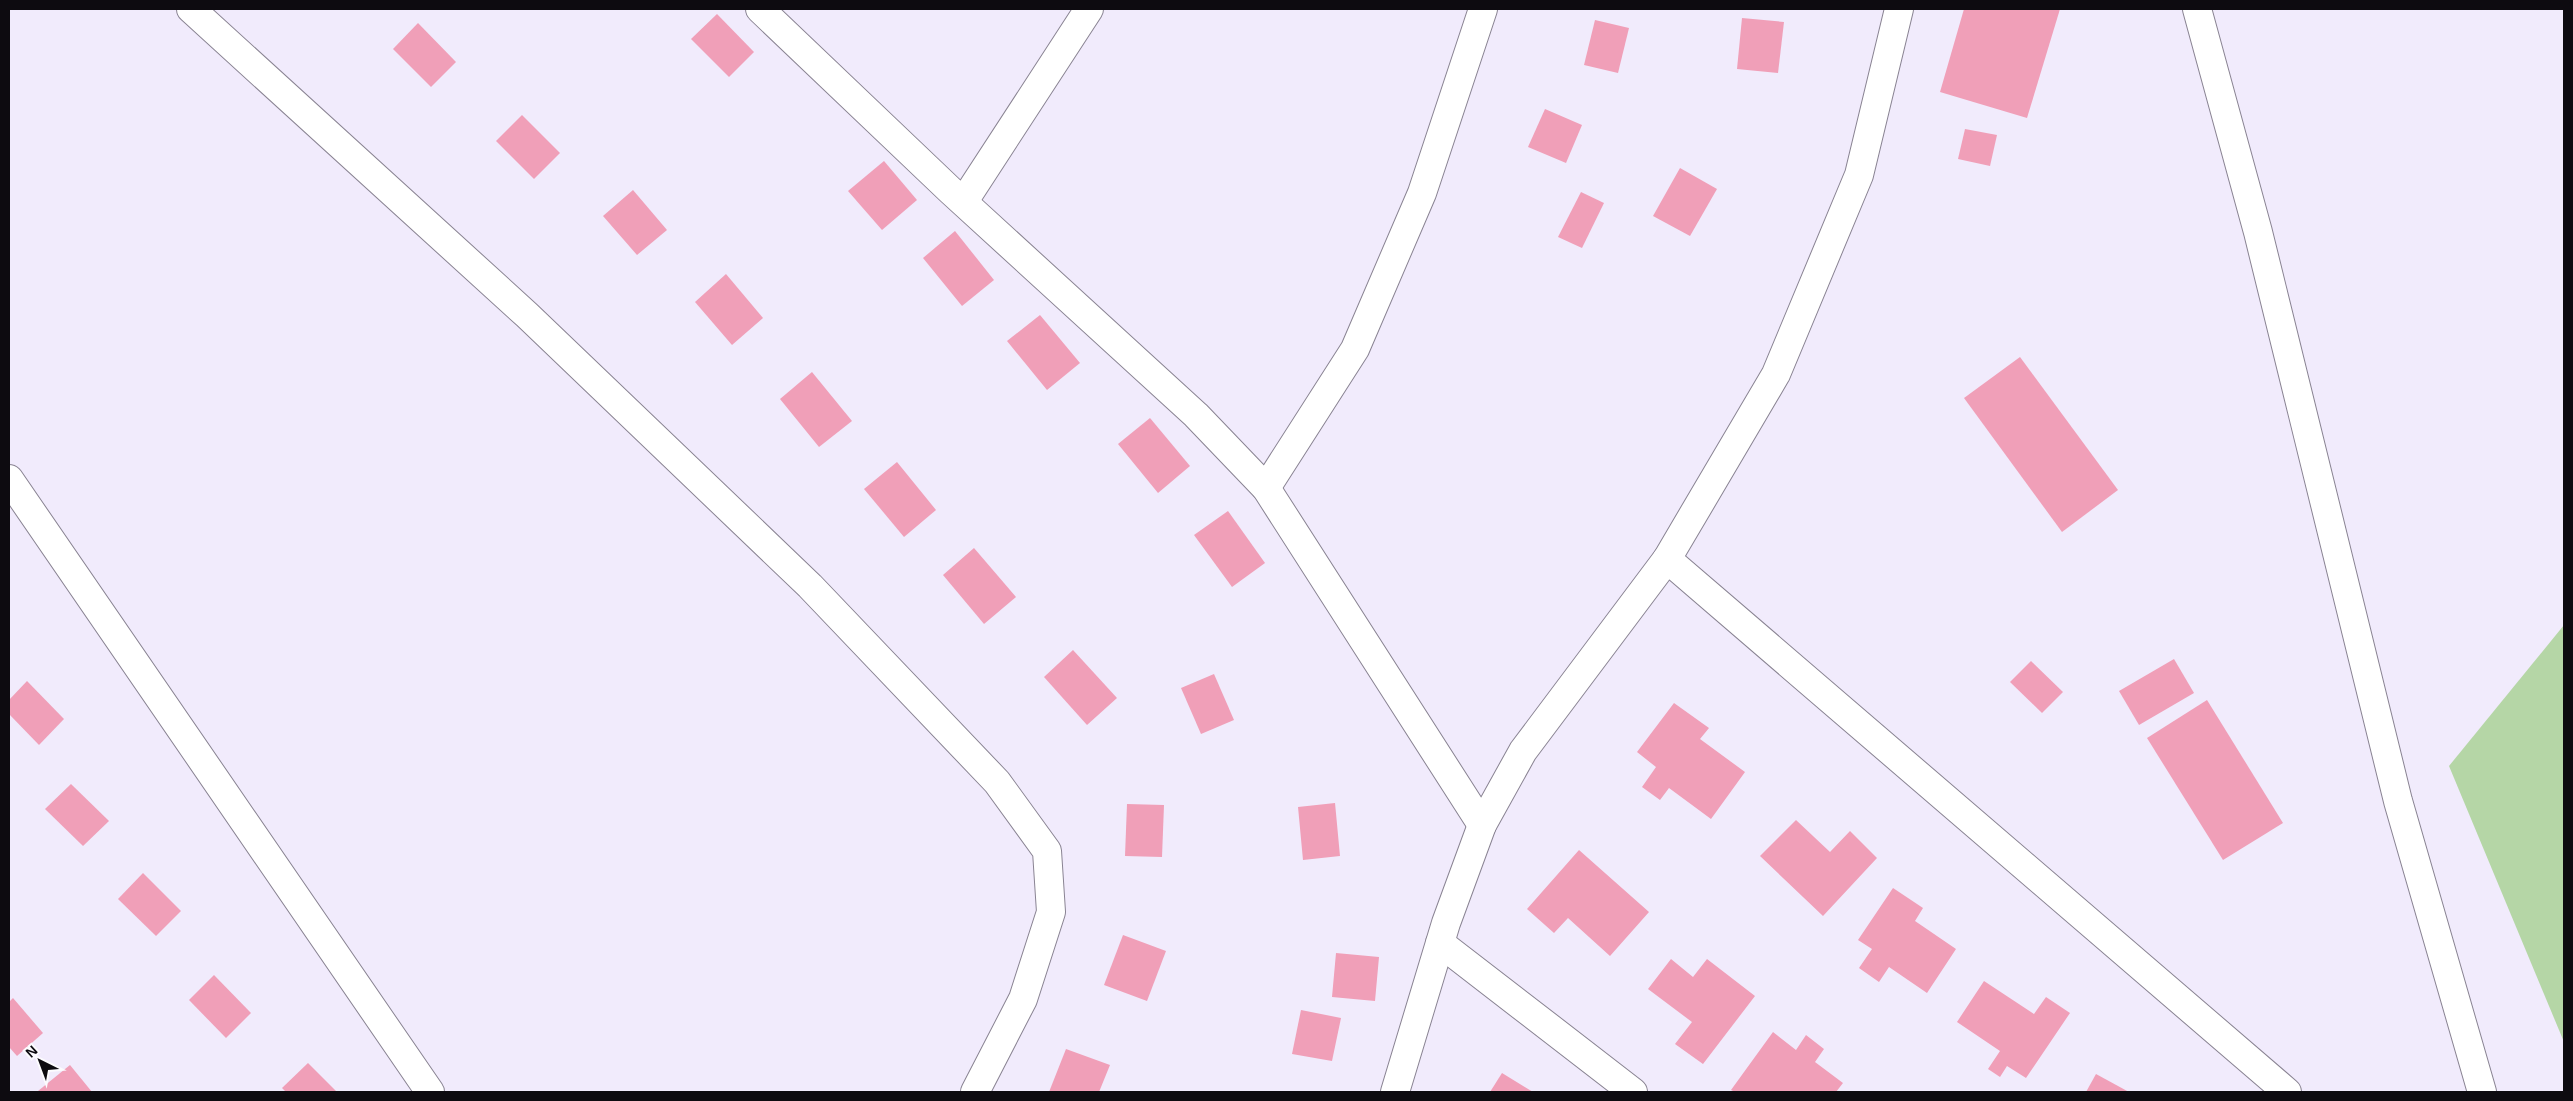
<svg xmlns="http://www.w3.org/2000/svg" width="2573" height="1101" font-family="Arial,sans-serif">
<rect width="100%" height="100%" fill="#f1ebfc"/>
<path fill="#b5d6a6" d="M2564,625V1042L2449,766Z"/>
<g fill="#f09fb8">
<path d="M1964,9H2060L2027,118L1940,92Z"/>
<path d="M717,14L754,52L729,77L691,39Z"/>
<path d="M1742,18L1784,22L1778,73L1737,69Z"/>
<path d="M1595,20L1629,28L1618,73L1584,65Z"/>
<path d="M418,23L456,62L431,87L393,49Z"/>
<path d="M1545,109L1582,125L1566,163L1528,147Z"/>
<path d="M522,115L560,153L534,179L496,141Z"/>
<path d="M1965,129L1997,135L1990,166L1958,159Z"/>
<path d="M884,161L917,200L882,230L848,191Z"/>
<path d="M1680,168L1717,189L1690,236L1653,216Z"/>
<path d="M633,190L667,230L637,255L603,216Z"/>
<path d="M1581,192L1604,203L1582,248L1558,237Z"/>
<path d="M955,231L994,280L962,306L923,258Z"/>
<path d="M726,274L763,318L732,345L695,302Z"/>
<path d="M1040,315L1080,363L1047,390L1007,341Z"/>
<path d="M2020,357L2118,490L2062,532L1964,398Z"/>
<path d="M812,372L852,421L819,447L780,399Z"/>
<path d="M1150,418L1190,466L1158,493L1118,444Z"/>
<path d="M897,462L936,510L904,537L864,489Z"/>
<path d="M1228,511L1265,563L1232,587L1194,535Z"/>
<path d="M974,548L1016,597L984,624L943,575Z"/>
<path d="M1073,650L1117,698L1087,725L1044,677Z"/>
<path d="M2174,659L2194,693L2139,725L2119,691Z"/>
<path d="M2031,661L2063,692L2042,713L2010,682Z"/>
<path d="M1214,674L1234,720L1201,734L1181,688Z"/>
<path d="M27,681L64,719L39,745L9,714V700Z"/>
<path d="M2207,700L2283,823L2223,860L2147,738Z"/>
<path d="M1674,703L1709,728L1700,739L1745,772L1711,819L1669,788L1660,800L1642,787L1656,767L1637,752Z"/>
<path d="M71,784L109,821L83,846L45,809Z"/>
<path d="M1335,803L1340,856L1303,860L1298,807Z"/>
<path d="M1127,804L1164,805L1162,857L1125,856Z"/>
<path d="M1796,820L1830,852L1850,831L1877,858L1823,916L1760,856Z"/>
<path d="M1579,850L1649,912L1610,956L1568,918L1554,933L1527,909Z"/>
<path d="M143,873L181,911L156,936L118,899Z"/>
<path d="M1893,888L1923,908L1915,921L1956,949L1927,993L1889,967L1879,982L1859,968L1872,949L1858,940Z"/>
<path d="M1123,935L1166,951L1147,1001L1104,985Z"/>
<path d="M1336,953L1379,957L1375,1001L1332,997Z"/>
<path d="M1671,959L1693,977L1707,959L1755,996L1703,1064L1675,1044L1692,1022L1648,989Z"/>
<path d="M214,975L251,1013L226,1038L189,1000Z"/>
<path d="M1984,981L2034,1014L2046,997L2070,1013L2026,1078L2007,1066L2000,1077L1988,1069L2000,1051L1957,1022Z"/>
<path d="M13,998L43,1033L17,1056L9,1047V1002Z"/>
<path d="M1301,1010L1341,1018L1332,1061L1292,1054Z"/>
<path d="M1773,1032L1796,1050L1806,1035L1824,1049L1815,1062L1843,1083L1836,1092H1735L1731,1090Z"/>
<path d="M1066,1049L1110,1065L1099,1092H1049Z"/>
<path d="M308,1063L337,1092H286L282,1088Z"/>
<path d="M70,1065L92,1092H39L38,1091Z"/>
<path d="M1502,1073L1533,1092H1490Z"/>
<path d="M2096,1074L2129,1092H2086Z"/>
</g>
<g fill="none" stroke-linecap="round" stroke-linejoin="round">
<g stroke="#898392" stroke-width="30">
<g id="street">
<path d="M191,9L527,315L810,586L997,782L1047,851L1051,912L1023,999L975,1092"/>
<path d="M760,9L951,191L1196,415L1266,488L1482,825"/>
<path d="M2197,9L2258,232L2398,801L2482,1092"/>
<path d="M964,201L1089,9"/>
<path d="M9,479L430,1092"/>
<path d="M1266,488L1355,349L1422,193L1483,9"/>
<path d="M1667,559L2287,1092"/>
<path d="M1440,943L1633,1092"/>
<path d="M1395,1092L1446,923L1482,825L1523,751L1667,559L1776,374L1859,175L1899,9"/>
</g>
</g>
<use href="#street" stroke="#fff" stroke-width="28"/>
</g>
<rect width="2573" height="1101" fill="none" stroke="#0d0b10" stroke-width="20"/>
<g transform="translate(40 1061) rotate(318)" stroke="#fcfbfe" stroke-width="4" paint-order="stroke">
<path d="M0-4L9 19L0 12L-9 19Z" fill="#0d0b10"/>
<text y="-8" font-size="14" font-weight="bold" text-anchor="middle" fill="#0d0b10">N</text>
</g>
</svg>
